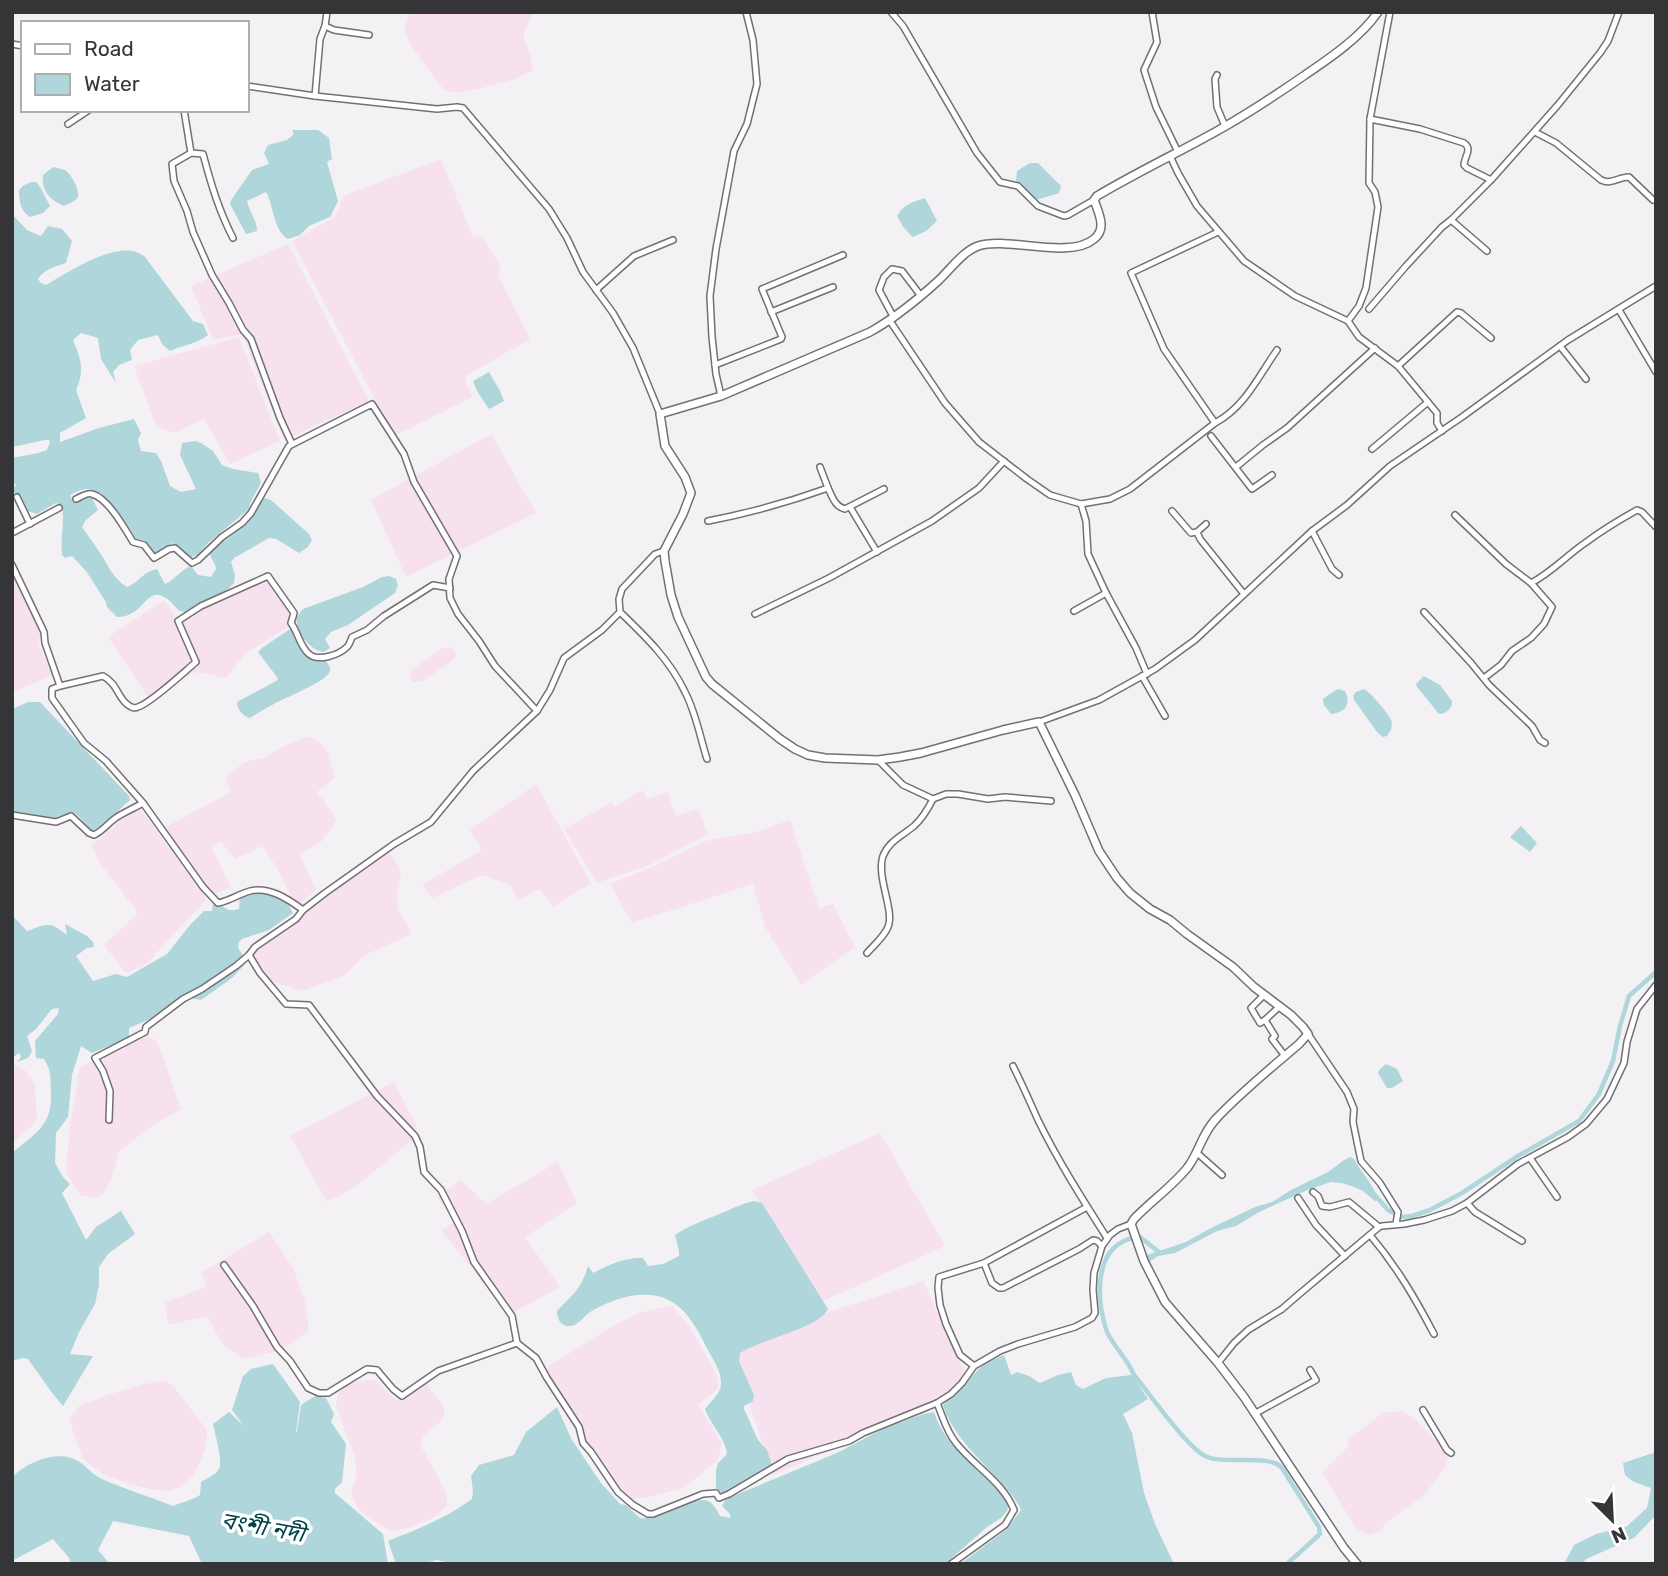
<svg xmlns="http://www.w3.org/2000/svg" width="1668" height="1576" font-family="Rubik,'Noto Sans Bengali',sans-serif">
<rect width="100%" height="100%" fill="#f4f1f4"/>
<g fill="#f7e1ee">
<path d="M412,12H534L523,35L531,58L533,70L518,78L482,88L457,93L444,90L412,47L404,30L408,15Z"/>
<path d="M441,159L473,237L482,236L501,267L498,275L530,339L466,376V383L472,397L394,436L292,241L336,216L343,196Z"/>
<path d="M288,244L369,401L284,440L242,334L213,340L191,286Z"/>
<path d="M239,337L280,441L230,464L204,419L174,433L156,426L134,366Z"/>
<path d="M491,434L536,513L406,577L371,500Z"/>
<path d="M12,571L41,632L39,644L52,676L12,692Z"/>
<path d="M267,578L292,612L287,628L246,653L226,678L196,672L148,697L108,637L164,600L180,622L218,600Z"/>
<path d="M450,647L454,649L456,656L452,661L421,682H413L410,679L411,670L443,648Z"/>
<path d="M310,736L326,748L335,778L317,792L337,820L322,841L300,855L316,890L296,907L276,866L262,846L236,859L220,841L211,846L231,887L211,895L162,829L231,792L226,777L244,762L263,758L282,747Z"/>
<path d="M536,784L591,883L553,907L540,889L518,900L510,885L482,875L432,898L422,885L482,850L470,830Z"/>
<path d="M642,790L647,799L667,792L676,816L698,809L708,834L650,865L597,883L564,829L612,802L615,807Z"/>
<path d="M139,807L207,899L145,965L126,973L104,945L138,913L100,863L91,845Z"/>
<path d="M790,820L819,908L833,904L855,947L801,985L765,927L753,884L632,923L610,884L659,864L705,841L752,833Z"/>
<path d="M386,847L398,865L401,877L397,894L398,909L412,934L365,955L344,976L302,991L268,980L255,966L252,944L303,916L320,893Z"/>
<path d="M148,1036L154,1039L160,1048L181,1109L146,1130L119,1152L111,1180L104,1193L96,1198L80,1195L66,1173L70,1124L80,1067Z"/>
<path d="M15,1065L25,1070L35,1084L37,1117L32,1126L12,1143V1067Z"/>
<path d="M394,1082L417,1127L412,1140L355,1187L327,1202L290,1136Z"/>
<path d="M880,1133L945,1246L819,1303L752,1190Z"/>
<path d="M558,1162L577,1203L525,1237L560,1287L509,1315L441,1230L454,1222L437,1197L461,1180L486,1204Z"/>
<path d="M269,1232L293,1268L305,1301L309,1330L283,1350L244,1359L223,1345L207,1316L168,1325L165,1302L207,1287L202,1272Z"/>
<path d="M923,1281L972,1388L773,1475L730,1345Z"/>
<path d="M672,1306L690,1327L717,1376L718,1389L698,1405L722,1443L718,1459L686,1487L646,1498H625L603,1475L579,1441L576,1431V1422L548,1376L549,1366L613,1326L638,1313Z"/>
<path d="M165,1380L174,1387L207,1430L206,1445L201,1460L194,1474L181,1487L169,1491L149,1489L130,1484L104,1475L83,1459L69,1419L80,1405L108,1395L145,1384Z"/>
<path d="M366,1380H375L396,1400L403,1397L424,1381L445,1408L443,1419L423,1437L420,1445L437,1474L446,1494L447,1506L433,1518L405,1529L390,1531L369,1518L356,1506L351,1493L357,1474L355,1457L336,1406L338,1394L349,1384Z"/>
<path d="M1402,1411L1414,1418L1449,1455L1444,1469L1423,1496L1386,1523L1380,1531L1370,1535L1357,1530L1322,1472L1349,1446L1347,1440L1383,1413Z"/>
</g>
<g fill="#aed6db">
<path d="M292,130H318L329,138L332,159L327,162L338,201L330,217L309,226L300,235L288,239C273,230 274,206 266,192L247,201C249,211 257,220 257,231L246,234L230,204L231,200L252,170L269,164L264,153L268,145L287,140L294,134Z"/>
<path d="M1030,163H1038L1061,186L1059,193L1036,200L1016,181L1017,171Z"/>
<path d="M53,167C55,167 64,170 65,170C71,174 79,188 78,196C77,201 68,204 64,206C50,200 41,191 43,175Z"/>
<path d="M32,182H36L40,187L50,206L43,213L30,217C20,211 19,200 19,190L24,185Z"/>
<path d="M925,198L937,221L926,231L913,237L904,228L897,216C904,204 913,202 925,198Z"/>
<path d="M12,214L27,230L41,236L48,226L62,229L72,241L66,263C56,266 43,270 38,279L41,283L46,285C69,272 121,236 145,257L193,321L203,324L208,335C197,344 182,345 170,351L162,344L158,335L138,340L130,350L132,360L119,365L113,372L116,383L101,359L98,338L81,333L73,340C81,360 85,370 76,390L86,418L60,433V442L99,428L134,419L141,433L138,440L141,451L156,453L161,461L170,486L181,492L196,489L180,455L182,443L195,441L201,443L213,451L222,465L233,469L258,473L261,482C258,490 249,502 249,509L208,543L198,555L192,557H188L173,543L156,554L144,540L136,539C128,524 105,488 86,489C81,489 74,493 70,495L73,502L86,497L92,498L98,510L85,521L82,527C88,536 96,546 102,556C110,569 114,579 127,587C140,582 142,572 157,569L165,584C175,580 180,570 191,566L198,575L211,577L216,569C215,562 210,558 209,552L248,523L262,497L271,500L309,534L312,540L308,547L299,553L276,539L269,538L234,558L231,562L235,575L234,583L226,591L186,612L179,611C146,571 149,618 117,617L107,607L106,602L86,571L72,556L65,558L62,555C60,538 65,522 62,505L56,503L37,514L28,511L21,495L14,493L12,495V487L16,486L12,478V458L38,453L47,450L50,442L49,440H45L12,447Z"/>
<path d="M489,372L500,391L504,401L489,409L477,391L473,381Z"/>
<path d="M389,576L396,579L398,585L395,593L348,625L331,632L325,639L330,648L323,652C307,648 298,633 296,618L303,609L363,587L382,577Z"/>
<path d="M290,629L294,631C302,650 303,660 326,661C328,664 331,667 330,671C328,681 284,698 274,704C266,708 258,713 250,718C243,717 237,709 237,702L278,680L277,677L258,652L262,648Z"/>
<path d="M1424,676L1440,685L1452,701C1453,708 1446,714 1439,714L1417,687L1416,684Z"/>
<path d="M1338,689L1345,691C1351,705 1346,712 1331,714L1324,705L1323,699L1331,693Z"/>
<path d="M1364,689C1370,692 1388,713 1391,720C1393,726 1391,731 1387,736L1383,737L1377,732L1354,700L1353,696L1356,692Z"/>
<path d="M28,702H40L129,796L130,800L95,832C85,828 82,816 72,812L51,819L26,813L12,812V709Z"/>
<path d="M1521,826L1537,843L1530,852L1511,838V836Z"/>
<path d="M251,889L283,895L293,913L269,930L242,939L239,942L238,948L247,962L232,978L201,1000L183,997L150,1019L129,1028V1038L92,1053L81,1046L72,1075L68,1117L56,1133L55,1163L63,1177L70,1184L62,1193L86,1240L96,1227L121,1211L135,1234L108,1254L99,1267V1285L95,1304L79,1332L70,1354L93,1356L63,1406L53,1394L28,1359L23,1358L12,1361V1153C36,1133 53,1125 51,1091C50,1076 52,1072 44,1059L36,1058L35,1041L58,1014L59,1008L52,1009L36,1029L27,1036L32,1051L28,1058L17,1062L21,1057L19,1053L12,1058V915L27,931C48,924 48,920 67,935L65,924L87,936L93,942L94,947L87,948L76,956L93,981L116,974L127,977L167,954L190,925L204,911H212L213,902L219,900C223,909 229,912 239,909L240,894Z"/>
<path d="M1386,1064L1397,1069L1403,1081L1392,1088H1387L1378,1073L1380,1069Z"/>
<path d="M1350,1157L1354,1159C1361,1172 1374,1185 1378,1200L1375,1201L1363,1191L1354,1187L1342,1183L1331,1182L1310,1189L1259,1212L1236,1226L1217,1231L1175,1253L1158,1256L1149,1262L1146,1258L1147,1255L1186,1242L1211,1228L1255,1207L1272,1202L1291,1190L1328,1172L1344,1160Z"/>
<path d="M754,1201L762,1203L828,1309C818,1329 761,1339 740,1353L739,1361L754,1395L753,1401L744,1406V1409L758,1440L767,1450L772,1465L728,1492L722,1493L716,1488V1470L718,1463L727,1454C725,1437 710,1424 705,1409C711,1400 722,1393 721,1382C721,1372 714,1361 709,1352C696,1327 683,1298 651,1295C629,1293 609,1301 590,1312C584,1316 577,1327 569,1326C560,1326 557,1318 557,1311C573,1294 581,1290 588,1266L593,1273C608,1265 626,1257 643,1258L648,1266L663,1264L679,1256V1251L675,1235C688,1226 702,1221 717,1215C730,1210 740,1204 754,1201Z"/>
<path d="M1004,1355L1011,1375L1017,1372L1029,1376L1040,1383L1058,1375L1071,1372L1076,1385L1083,1389L1106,1378L1132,1375L1148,1399L1123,1414L1132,1433L1144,1493L1155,1524L1174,1564H960L1006,1530L1021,1510C1017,1500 1009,1492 1002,1484C982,1461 951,1434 943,1405L985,1363Z"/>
<path d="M273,1364L300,1402L296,1433L297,1432L301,1405L315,1396L326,1398L334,1414L331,1422L346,1444L342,1482L335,1489V1493L383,1534L388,1564H202L189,1536L113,1521L98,1550L110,1564H71L69,1558L53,1539L12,1561V1477C28,1462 57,1449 78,1461C86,1466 92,1474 100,1478C123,1489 149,1496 173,1506C183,1502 192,1500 200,1495L201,1482C206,1479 217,1474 219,1469C223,1460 215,1434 213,1424L229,1412L244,1426L232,1410L243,1376L251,1369Z"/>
<path d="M557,1407L572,1440L601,1483L620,1504L626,1505L640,1518C660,1521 696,1492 710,1502C714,1505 718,1512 720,1516L730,1518V1514L722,1506L726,1499L837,1453L881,1430L923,1414L934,1412C946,1452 986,1471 1009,1504L1007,1511L1001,1518L987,1527L945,1564H453L437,1560L420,1564H396L388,1541C418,1529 446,1518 472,1499L473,1491L471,1476L479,1465L514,1455L526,1432Z"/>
<path d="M1653,1453H1656V1515L1634,1538L1586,1559L1582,1564H1564L1574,1545L1596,1534L1626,1527L1647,1508L1651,1488L1634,1482L1625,1475L1623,1463Z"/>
</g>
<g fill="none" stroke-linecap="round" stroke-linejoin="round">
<g stroke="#aed6db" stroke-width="4.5">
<path d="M1374,1194L1388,1210L1401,1217L1412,1216L1430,1210L1462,1193L1518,1156L1579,1121L1599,1094L1613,1061L1620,1026L1629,996L1656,972"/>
<path d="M1160,1253L1140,1237C1102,1240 1097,1277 1101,1308C1103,1317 1104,1326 1108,1334C1116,1349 1128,1360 1134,1375C1150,1394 1188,1449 1207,1457C1227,1465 1268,1453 1282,1468L1319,1527L1320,1534L1287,1564"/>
</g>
<g stroke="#737073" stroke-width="8">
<g id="minor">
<path d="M891,12L903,26L977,153L1000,182L1018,186L1038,206L1064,216L1068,215L1094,200"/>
<path d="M1152,12L1157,42L1144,70L1156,107L1178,152"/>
<path d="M325,26L334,30L369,35"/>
<path d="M12,44L23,46"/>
<path d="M1217,75L1215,79L1217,107L1225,126"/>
<path d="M247,86L315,96L437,109L457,107L463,108L549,209L567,238L583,272L613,313L633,348L660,414"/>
<path d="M315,96L320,39L325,26L327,12"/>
<path d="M184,110L191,153"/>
<path d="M1370,119L1390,12"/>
<path d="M68,124L89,110"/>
<path d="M1535,132L1556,143L1601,180C1612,185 1618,177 1629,177L1653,200"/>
<path d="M1170,156L1178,173L1197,206L1244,261L1295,296L1348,321L1359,337L1398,366L1437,413V423L1442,431"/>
<path d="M1451,220L1487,251"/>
<path d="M1218,232L1131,273L1164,349L1215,423C1245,407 1258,377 1277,350"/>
<path d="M233,238C219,211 211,184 203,154L191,153L172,164L174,181L187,211L193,232L212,275L229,303L243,330L251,339L280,418L292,444"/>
<path d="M596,290L634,256L673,240"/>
<path d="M1369,309L1406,266L1442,227L1451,220L1491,180L1557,106L1600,53L1608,41L1619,12"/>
<path d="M1619,310L1656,372"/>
<path d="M771,312L833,287"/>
<path d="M894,318L879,290L884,277L892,269L902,271L921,296"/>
<path d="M890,321L945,403L979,442L1027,479L1050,495L1081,504L1086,521L1088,554L1106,593"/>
<path d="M1348,321L1359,306L1366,288L1378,207L1375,192L1369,183L1370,119L1420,129L1464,143C1473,149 1464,157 1464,165L1467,168L1491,180"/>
<path d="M1560,346L1586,379"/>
<path d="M715,365L781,339L782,337L762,289L843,255"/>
<path d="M1398,366L1457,312L1461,313L1491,338"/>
<path d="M721,396L716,374L712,337L710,296L716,249L734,151L747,124L757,84L753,40L746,12"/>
<path d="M1211,436L1252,489L1272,475"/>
<path d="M1372,449L1428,402"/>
<path d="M820,467L828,488"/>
<path d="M1236,467L1263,445L1287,428L1375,348"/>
<path d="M17,497L30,524"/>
<path d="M76,499C81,497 87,492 92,494C108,498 125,529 133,542L144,545L154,558L169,549L175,548L192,563L198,560L222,537L242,523L251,513L289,446L372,404L404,454L414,482L457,556L449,579L450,598L458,614L479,641L495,666L537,711L473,771L431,822L394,844L325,893L303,910L296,919L255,947L249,955L236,966L202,989L183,999L146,1027L145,1032L95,1058L103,1071L110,1091L109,1120"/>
<path d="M1081,504L1110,499L1130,489L1215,423"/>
<path d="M850,507L877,552"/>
<path d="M1172,511L1191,533L1197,532"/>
<path d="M1455,515L1506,564L1531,583L1552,607L1544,624L1531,638L1512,651L1501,665L1484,678"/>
<path d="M708,521C749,513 789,502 828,488C832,496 835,507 845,509L884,489"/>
<path d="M1206,524L1197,532L1200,539L1244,594"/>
<path d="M1312,531L1332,569L1339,575"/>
<path d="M12,533L59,508"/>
<path d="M12,565L44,632L45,643L60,686"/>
<path d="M1531,583C1551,573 1566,556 1585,543C1601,531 1619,520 1637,510L1642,512L1656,527"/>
<path d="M1074,611L1106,593L1136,648L1147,674"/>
<path d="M620,612C645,636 670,660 685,692C696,713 700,737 707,759"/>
<path d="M1424,612L1471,663L1489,685L1532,726L1540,740L1545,743"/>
<path d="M755,614L829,578L932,521L979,488L1004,461"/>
<path d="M1142,676L1165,716"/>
<path d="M537,711L550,690L564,658L602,630L620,612L619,599L622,589L655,554L664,551"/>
<path d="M1039,722L1099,700L1155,669L1195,640L1312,531L1347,505L1390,466L1462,417L1568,340L1656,286"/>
<path d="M878,760L903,785L933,799L946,794H958L988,799L1005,797L1051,801"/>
<path d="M143,803L106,761L84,743L52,698V689L60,686L103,676C118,684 117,697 128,705C131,707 134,709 138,707C151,703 184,672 196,662L178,621L201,606L268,576L294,613L291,623C298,632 300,647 309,654C318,662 339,655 347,647C349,645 351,640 352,637L367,630L384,616L433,585L450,588"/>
<path d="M12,815L56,822L71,816L89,833L94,835C103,831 108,823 117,817C125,812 134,808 143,803L203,887L218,903C229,901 239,894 250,891C269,886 288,899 303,910"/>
<path d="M867,953C874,945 884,937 888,927C895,911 876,877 883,856C889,841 902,836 914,826C923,818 928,809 933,799"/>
<path d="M249,955L260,973L286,1004L309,1005L377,1096L415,1136L420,1147L424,1172L441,1190L462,1231L474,1262L512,1316L517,1343"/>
<path d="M1264,995L1251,1008L1260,1023L1265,1020"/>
<path d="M1280,1006L1265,1020L1275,1036L1272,1039L1285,1056"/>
<path d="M1308,1034L1347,1092L1354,1109L1353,1122L1361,1161L1380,1183L1398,1212L1396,1224"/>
<path d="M1013,1066C1022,1084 1030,1102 1038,1120C1058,1161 1083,1200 1107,1238"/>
<path d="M1196,1152L1222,1175"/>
<path d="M1530,1158L1557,1197"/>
<path d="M1313,1192L1318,1196L1322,1206L1330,1207L1349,1202L1379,1227"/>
<path d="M1298,1198L1316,1225L1345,1256"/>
<path d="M1467,1203L1475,1212L1522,1241"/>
<path d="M1370,1235C1397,1267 1415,1298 1434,1334"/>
<path d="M984,1263L992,1283L999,1288H1003L1079,1249L1093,1240L1097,1241L1102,1246"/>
<path d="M224,1265L253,1306L277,1347L290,1361L308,1388L319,1393H328L367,1369L377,1370L393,1389L402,1396L438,1371L517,1343L536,1358L547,1378L579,1427L583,1443L591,1452L618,1492L633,1505L648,1514H653L703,1494L716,1493L719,1498L729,1494L788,1459L849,1441L863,1433L937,1403L951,1394L962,1383L974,1366L1000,1351L1018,1344L1075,1327L1092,1318L1095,1313L1093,1290L1094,1273L1102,1246L1110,1235L1118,1229L1131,1224"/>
<path d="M1218,1363L1234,1343L1248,1330L1282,1309L1297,1296L1379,1227L1382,1226L1404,1224L1424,1220L1452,1211L1467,1203L1518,1164L1568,1137L1586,1124L1607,1099L1624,1063L1627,1042L1637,1009L1656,985"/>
<path d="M974,1366L960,1355L946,1324L940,1305L938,1288L939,1277L984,1263L1087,1207"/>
<path d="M937,1403C943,1417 946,1431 956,1443C974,1466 1003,1482 1014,1510L1005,1525L951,1564"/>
<path d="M1423,1410L1447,1450L1451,1453"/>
<path d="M1256,1413L1316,1380L1310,1370"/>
</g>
</g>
<g stroke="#737073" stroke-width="10">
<path id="major" d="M1357,1564L1344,1548L1244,1397L1218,1363L1165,1302L1144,1261L1131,1224L1134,1219C1151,1201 1173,1186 1188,1167C1199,1152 1202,1134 1215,1120C1240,1093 1271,1068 1299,1044L1308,1034L1303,1027L1291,1015L1254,987L1233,967L1187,934L1170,920L1150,909L1130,893L1117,878L1099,851L1075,795L1039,722L1003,730L921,753L900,757L878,760L825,758L808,755L795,749L780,739L712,684L706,677L678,617L671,595L665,561L664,551L683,514L691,493L685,477L665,446L660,414L721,396L870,332C895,318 916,301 938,281C950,270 962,252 978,246C1007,236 1069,260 1094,239C1107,229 1099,214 1094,200L1097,196C1139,171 1182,151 1224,127C1252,111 1279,93 1305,75C1330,58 1361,37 1378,12"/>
</g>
<use href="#minor" stroke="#fff" stroke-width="5"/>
<use href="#major" stroke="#fff" stroke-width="7"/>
</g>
<g text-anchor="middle" stroke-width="7" stroke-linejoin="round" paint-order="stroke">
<g font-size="23" font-style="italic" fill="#014147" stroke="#fff">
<text transform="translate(263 1527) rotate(10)" y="8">বংশী নদী</text>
</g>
</g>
<rect width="1668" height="1576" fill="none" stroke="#353436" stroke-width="28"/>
<rect x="21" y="21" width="228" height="91" fill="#ffffff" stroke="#aeaeaf" stroke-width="2"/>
<rect x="35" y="44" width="35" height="10" fill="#ffffff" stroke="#aeaeaf" stroke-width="2"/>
<text x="84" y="56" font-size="21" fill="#353436">Road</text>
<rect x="35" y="74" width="35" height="21" fill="#aed6db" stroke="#aeaeaf" stroke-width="2"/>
<text x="84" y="91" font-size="21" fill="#353436">Water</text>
<g transform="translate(1612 1520) rotate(156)" stroke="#ffffff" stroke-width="5" paint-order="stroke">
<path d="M0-5L12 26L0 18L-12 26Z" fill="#353436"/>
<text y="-10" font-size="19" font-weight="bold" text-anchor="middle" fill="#353436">N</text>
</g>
</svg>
